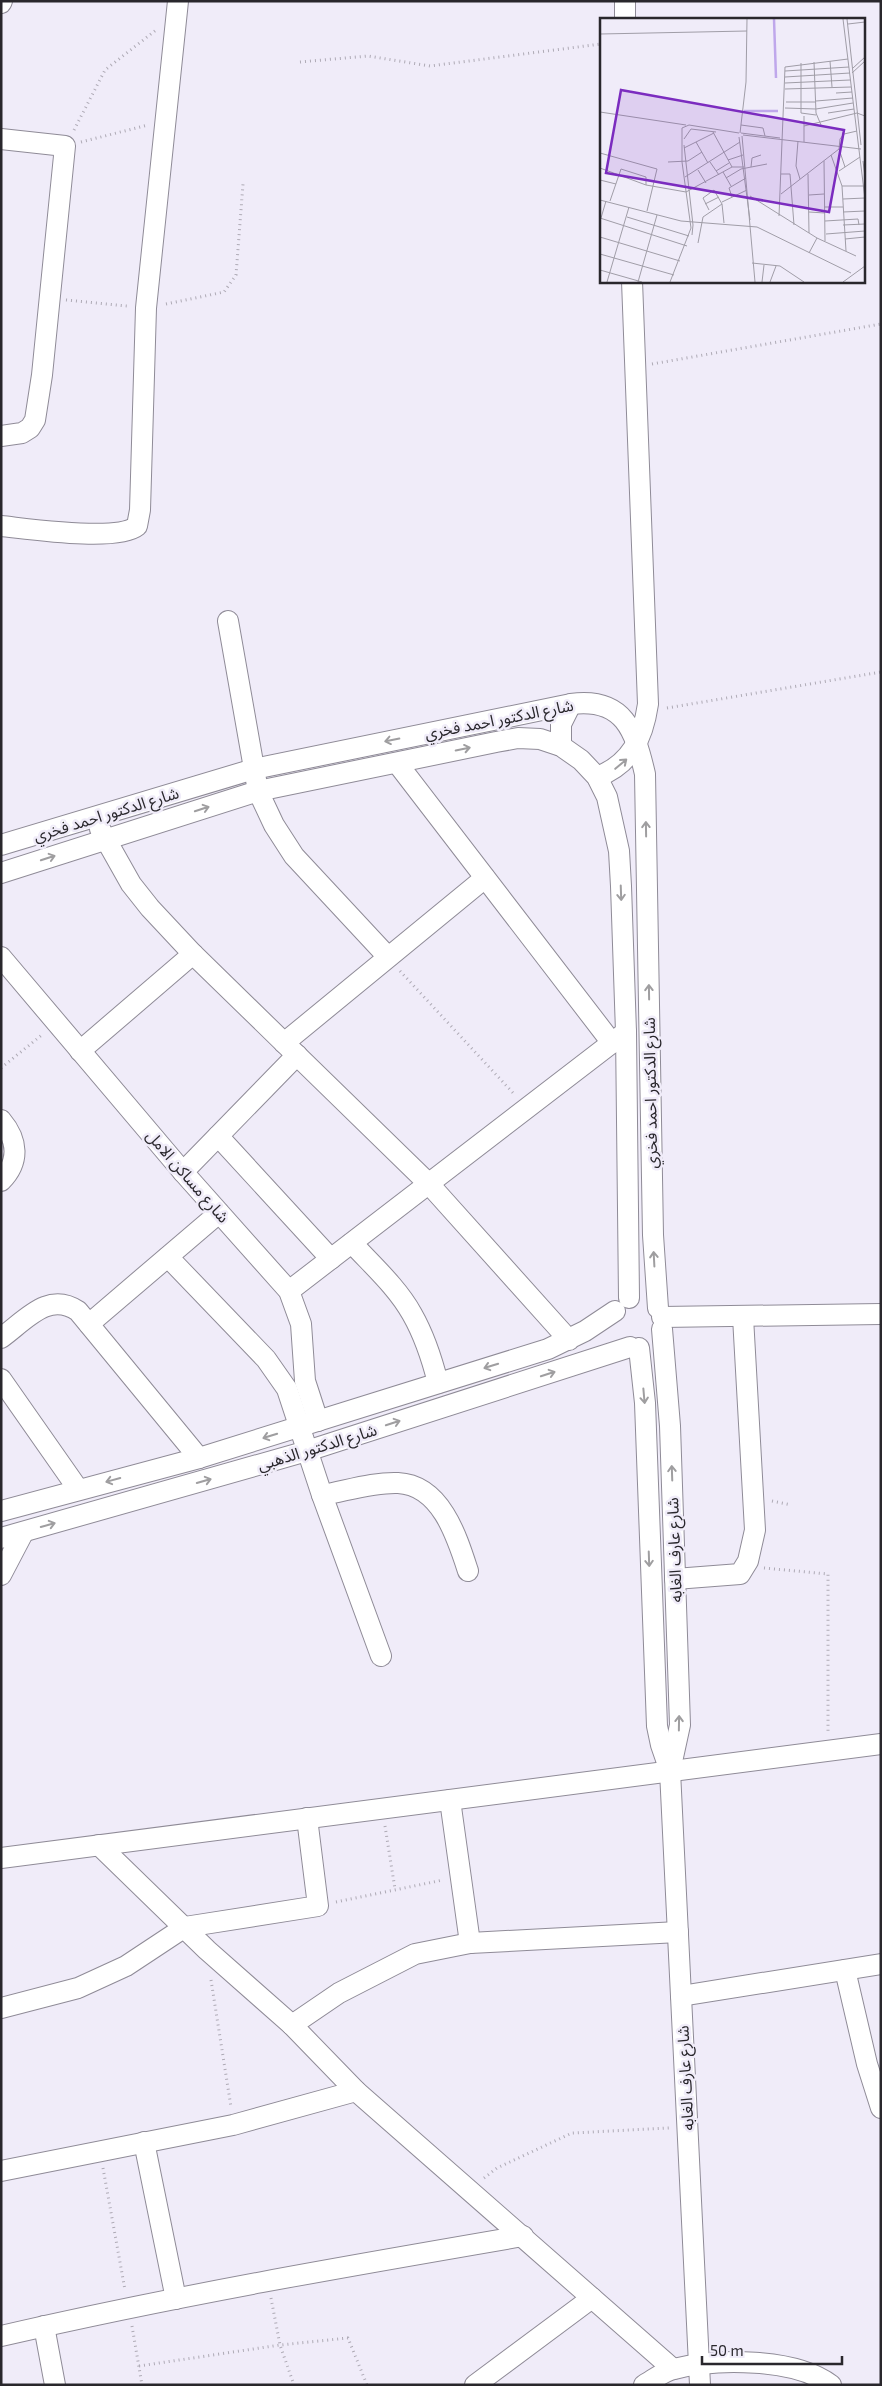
<svg xmlns="http://www.w3.org/2000/svg" width="882" height="2386" font-family="'Exo 2','Noto Sans Arabic',sans-serif">
<rect width="100%" height="100%" fill="#f0ecf9"/>
<g fill="none" stroke-linecap="round" stroke-linejoin="round">
<g stroke="#8f8b97" stroke-width="22">
<g id="minor">
<path d="M625,1V19"/>
<path d="M1,3L2,1"/>
<path d="M1,139L65,146L42,375L35,420L30,428L22,433L1,436"/>
<path d="M1,526C30,529 117,542 137,526L140,510L146,308L178,1"/>
<path d="M228,621L258,791L274,825L294,856L388,957"/>
<path d="M561,746V724L571,704"/>
<path d="M397,763L612,1043"/>
<path d="M597,777C631,764 643,738 648,704L632,281"/>
<path d="M100,829L131,884L150,908L193,954L429,1184L569,1340"/>
<path d="M1,845L254,769L571,704C624,697 635,731 645,774L653,1235L658,1308"/>
<path d="M1,873L258,791L496,742L518,738L540,739L561,746L581,760L597,777L607,797L619,851L621,886L626,1032L629,1298"/>
<path d="M1,957L183,1172L289,1291L301,1324L305,1381L318,1421"/>
<path d="M284,1043L485,878"/>
<path d="M80,1051L193,954"/>
<path d="M1,1120C18,1140 20,1162 1,1181"/>
<path d="M218,1136L331,1259"/>
<path d="M183,1172L297,1055"/>
<path d="M352,1243C372,1265 397,1287 412,1314C424,1335 432,1359 438,1383"/>
<path d="M168,1257L266,1359L287,1389L322,1495L381,1656"/>
<path d="M289,1291L626,1032"/>
<path d="M662,1317L881,1314"/>
<path d="M89,1324L219,1213"/>
<path d="M662,1329L670,1426L680,1725L670,1771L700,2385"/>
<path d="M1,1338C26,1320 48,1291 78,1311L199,1458"/>
<path d="M639,1348L645,1403L657,1726L661,1745L670,1771"/>
<path d="M1,1379L78,1489"/>
<path d="M322,1495C346,1491 373,1482 398,1483C441,1485 457,1537 468,1571"/>
<path d="M1,1511L199,1458L548,1349L585,1331L615,1311"/>
<path d="M1,1538L307,1451L630,1347"/>
<path d="M1,1575L23,1533"/>
<path d="M675,1579L740,1574L748,1561L755,1530L743,1317"/>
<path d="M450,1800L470,1943"/>
<path d="M99,1845L207,1950L292,2025L356,2091L673,2369"/>
<path d="M1,1858L881,1744"/>
<path d="M845,1970L867,2064L881,2108"/>
<path d="M681,1996L881,1964"/>
<path d="M1,2008L78,1988L126,1966L185,1927L318,1906L307,1818"/>
<path d="M292,2025L339,1993L415,1954L470,1943L678,1932"/>
<path d="M144,2142L176,2299"/>
<path d="M1,2171L233,2125L356,2091"/>
<path d="M44,2326L55,2385"/>
<path d="M1,2336C174,2296 348,2266 523,2236"/>
<path d="M475,2385L592,2298"/>
<path d="M644,2385C653,2380 664,2371 674,2369C717,2358 795,2358 831,2385"/>
</g>
</g>
<g stroke="#aeaab5" stroke-width="3" stroke-dasharray="1 4" stroke-linecap="butt">
<path d="M300,62L368,56L430,66L601,44"/>
<path d="M74,130L105,70L156,30"/>
<path d="M81,142L148,125"/>
<path d="M66,300L127,306"/>
<path d="M166,304L224,292L236,275L243,184"/>
<path d="M652,364L881,324"/>
<path d="M667,708L881,672"/>
<path d="M400,971L515,1095"/>
<path d="M1,1068L43,1034"/>
<path d="M772,1501L791,1505"/>
<path d="M764,1568L828,1574V1733"/>
<path d="M385,1826L395,1889"/>
<path d="M336,1902L443,1880"/>
<path d="M211,1980L231,2107"/>
<path d="M103,2168L125,2290"/>
<path d="M484,2178L497,2168L572,2133L669,2128"/>
<path d="M271,2298L280,2345L294,2385"/>
<path d="M132,2326L142,2385"/>
<path d="M139,2366L280,2345L348,2338L367,2385"/>
</g>
<use href="#minor" stroke="#fff" stroke-width="20"/>
</g>
<defs><path id="oneway-shaft" d="M-6 0H5M1.5-3L5.5 0L1.5 3" fill="none" stroke-width="1.6" stroke-linecap="round" stroke-linejoin="round" transform="scale(1.25)"/></defs>
<g stroke="#9f9ea0">
<use href="#oneway-shaft" transform="translate(392 740) rotate(169)"/>
<use href="#oneway-shaft" transform="translate(463 749) rotate(-12)"/>
<use href="#oneway-shaft" transform="translate(621 764) rotate(-40)"/>
<use href="#oneway-shaft" transform="translate(202 809) rotate(-18)"/>
<use href="#oneway-shaft" transform="translate(646 829) rotate(-91)"/>
<use href="#oneway-shaft" transform="translate(48 858) rotate(-18)"/>
<use href="#oneway-shaft" transform="translate(621 893) rotate(88)"/>
<use href="#oneway-shaft" transform="translate(649 992) rotate(-91)"/>
<use href="#oneway-shaft" transform="translate(654 1259) rotate(-93)"/>
<use href="#oneway-shaft" transform="translate(491 1366) rotate(163)"/>
<use href="#oneway-shaft" transform="translate(548 1374) rotate(-18)"/>
<use href="#oneway-shaft" transform="translate(644 1396) rotate(85)"/>
<use href="#oneway-shaft" transform="translate(393 1423) rotate(-18)"/>
<use href="#oneway-shaft" transform="translate(270 1436) rotate(163)"/>
<use href="#oneway-shaft" transform="translate(672 1473) rotate(-92)"/>
<use href="#oneway-shaft" transform="translate(113 1480) rotate(165)"/>
<use href="#oneway-shaft" transform="translate(204 1481) rotate(-16)"/>
<use href="#oneway-shaft" transform="translate(48 1525) rotate(-16)"/>
<use href="#oneway-shaft" transform="translate(649 1559) rotate(88)"/>
<use href="#oneway-shaft" transform="translate(679 1723) rotate(-89)"/>
</g>
<g text-anchor="middle" stroke-width="5" stroke-linejoin="round" paint-order="stroke">
<g font-size="16" fill="#29272c" stroke="#f0ecf9">
<text transform="translate(499 719) rotate(-11)" y="6">شارع الدكتور احمد فخري</text>
<text transform="translate(106 814) rotate(-17)" y="6">شارع الدكتور احمد فخري</text>
<text transform="translate(650 1093) rotate(-91)" y="6">شارع الدكتور احمد فخري</text>
<text transform="translate(188 1176) rotate(49)" y="6">شارع مساكن الامل</text>
<text transform="translate(317 1447) rotate(-17)" y="6">شارع الدكتور الذهبي</text>
<text transform="translate(674 1550) rotate(-92)" y="6">شارع عارف الغابه</text>
<text transform="translate(685 2078) rotate(-93)" y="6">شارع عارف الغابه</text>
</g>
</g>
<g transform="translate(600 18)">
<rect width="265" height="265" fill="#f0ecf9"/>
<path fill="none" stroke="#bfa7eb" stroke-width="2.5" d="M174,1L176,60M144,93H178"/>
<path fill="none" stroke="#a09da7" stroke-width="1" d="M243,1L265,181M247,1L261,127M248,6L265,4M0,16L147,13M230,43L232,69M214,44L216,95L221,107M201,45V95L216,97M253,50L265,39M185,53L249,49M252,55L265,43M185,59L250,55M185,65L250,62M185,71L251,69M236,75L252,74M216,83L253,80M186,84H216M185,90L216,91L253,85M0,94L86,107M228,95L254,91M141,107L163,110L165,118M204,108L257,95L265,98M113,114L132,149M140,115L146,64L147,1M141,115L180,120M143,117L261,131M142,118L155,264M139,119L150,202M84,121L91,111L116,114M198,123L196,148L200,161M96,124L108,145M204,124V98M84,127L93,207L92,217M84,130L114,115M0,135L57,151L47,193M231,137L242,168M128,142L143,137M224,143L225,223M263,143L265,159M68,144L88,143L102,134M110,144L119,157M151,149L152,140L161,137M245,149L239,131L240,121L244,116L257,113M0,150L46,167L86,174L132,149H144M98,152L106,165M116,153L129,145M239,153L260,139M123,154L131,168M181,156H190L194,207M208,156L209,215M85,159L140,124M126,160L141,151L167,146M0,162L16,166M181,176L239,131M209,177L224,176M150,178L217,220L209,235M132,179L129,170L146,160M243,181L265,180M0,182L81,203L157,209L251,255M10,183L21,151L46,159V167M122,184L147,172M105,186L119,179M224,189H243M109,192L103,180L114,172L122,186L124,205M209,194L225,195M243,194L265,193M179,198L185,49L248,41M27,199L89,218M0,200L87,228M1,200L6,183M225,203L258,201L259,207M243,207L265,206M226,216L265,213M0,219L80,243M217,220L256,238M245,221L265,219M98,225L103,199L122,186M246,233L242,168H264M0,236L74,257M152,245L180,248L204,264M0,252L42,264M7,264L29,189M38,264L57,197M70,264L91,210L82,144V110L89,107L139,115M162,264L164,247M170,264L176,248M243,264L265,248"/>
<path fill="#7b2cbf" fill-opacity="0.15" stroke="#7b2cbf" stroke-width="2.5" d="M21,72L244,112L229,194L6,155Z"/>
<rect width="265" height="265" fill="none" stroke="#29272c" stroke-width="2.5"/>
</g>
<rect width="882" height="2386" fill="none" stroke="#29272c" stroke-width="5"/>
<path d="M702 2356v8h140v-8" fill="none" stroke="#29272c" stroke-width="2.5"/>
<text x="710" y="2356" font-size="15" fill="#29272c" stroke="#f0ecf9" stroke-width="4" paint-order="stroke">50 m</text>
</svg>
